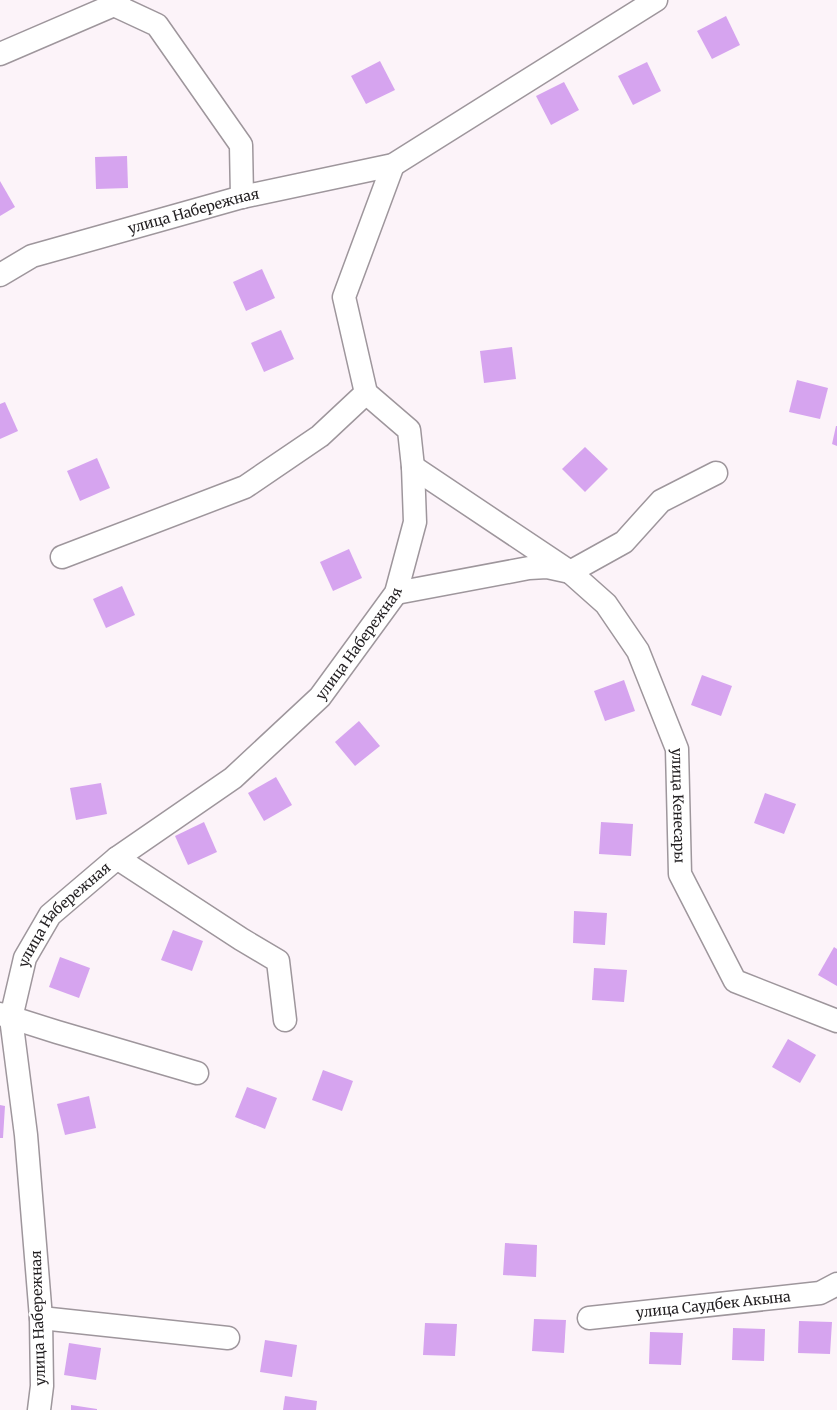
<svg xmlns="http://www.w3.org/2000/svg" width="837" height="1410" font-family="Merriweather,serif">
<rect width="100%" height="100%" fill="#fcf3f9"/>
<g fill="#d6a4ef">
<path d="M726,16L740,45L712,59L697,31Z"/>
<path d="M380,61L395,90L366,104L351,76Z"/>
<path d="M647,62L661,91L633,105L618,76Z"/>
<path d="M564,82L579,110L551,125L536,96Z"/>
<path d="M127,156L128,188L96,189L95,157Z"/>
<path d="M0,181L15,207L0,216Z"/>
<path d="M262,269L275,298L246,311L233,282Z"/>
<path d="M281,330L294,359L264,372L251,343Z"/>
<path d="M512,347L516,379L484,383L480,351Z"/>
<path d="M797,380L828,388L820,419L789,412Z"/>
<path d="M5,402L18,431L0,439V404Z"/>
<path d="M836,426H837V446L832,444Z"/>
<path d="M585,447L608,469L585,492L562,469Z"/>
<path d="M97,458L110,488L80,501L67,471Z"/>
<path d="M349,549L362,578L333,591L320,562Z"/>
<path d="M122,586L135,615L106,628L93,599Z"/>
<path d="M702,675L732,686L721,716L691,705Z"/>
<path d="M624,680L635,711L605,721L594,691Z"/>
<path d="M359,721L380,746L355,766L335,742Z"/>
<path d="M276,777L292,805L264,821L248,793Z"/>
<path d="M101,783L107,814L76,820L70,788Z"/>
<path d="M765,793L796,804L784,834L754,823Z"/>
<path d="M204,822L217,852L188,865L175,836Z"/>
<path d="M601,822L633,824L631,856L599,854Z"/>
<path d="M574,911L607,913L605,945L573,943Z"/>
<path d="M173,930L203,941L192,971L161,960Z"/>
<path d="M834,947L837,949V986L818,975Z"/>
<path d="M60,957L90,968L79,998L49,987Z"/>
<path d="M594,968L627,970L624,1002L592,1000Z"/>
<path d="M788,1039L816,1055L800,1083L772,1067Z"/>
<path d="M323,1070L353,1081L342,1111L312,1100Z"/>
<path d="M247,1087L277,1098L265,1129L235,1117Z"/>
<path d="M89,1096L96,1128L65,1135L57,1104Z"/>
<path d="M0,1105L5,1106L3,1138H0Z"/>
<path d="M505,1243L537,1245L536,1277L503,1275Z"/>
<path d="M534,1319L566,1320L564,1353L532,1351Z"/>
<path d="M799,1321L832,1322L830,1354L798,1353Z"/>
<path d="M425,1323L457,1324L455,1356L423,1355Z"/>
<path d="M733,1328L765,1329L764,1361L732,1360Z"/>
<path d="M650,1332L683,1333L681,1365L649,1364Z"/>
<path d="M265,1340L297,1345L292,1377L260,1372Z"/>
<path d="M69,1343L101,1348L96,1380L64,1375Z"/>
<path d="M285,1396L317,1401L316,1410H283Z"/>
<path d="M71,1405L97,1409V1410H71Z"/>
</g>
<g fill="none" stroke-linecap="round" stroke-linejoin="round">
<g stroke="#9e969c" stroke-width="25">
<g id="minor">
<path d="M114,5L157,25L241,145L242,197"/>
<path d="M0,54L114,5L119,0"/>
<path id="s1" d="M0,275L32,256L242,197L393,165L656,0"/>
<path id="s2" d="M413,467L570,572L606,604L638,651L677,749L680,874L735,981L837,1021"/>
<path d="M62,557L245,487L320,436L366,393"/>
<path d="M396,593L529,568L547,567L570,572L624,542L661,501L716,473"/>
<path d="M117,858L241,939L278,961L285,1020"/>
<path d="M0,1014L57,1032L197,1073"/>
<path d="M41,1318L228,1338"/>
<path id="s3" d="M589,1318L820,1293L837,1284"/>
<path id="s4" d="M39,1410L42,1386L41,1318L26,1135L11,1018L25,958L50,915L117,858L233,778L320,697L396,593L415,522L413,467L409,430L366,393L344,297L393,165"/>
</g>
</g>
<use href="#minor" stroke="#fff" stroke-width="22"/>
</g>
<g text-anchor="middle" stroke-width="4" stroke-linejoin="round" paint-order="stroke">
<g font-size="14" fill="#211e20" stroke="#fff">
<text dy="5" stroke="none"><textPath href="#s1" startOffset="205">улица Набережная</textPath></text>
<text dy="5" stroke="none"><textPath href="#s4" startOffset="919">улица Набережная</textPath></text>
<text dy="5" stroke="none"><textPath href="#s2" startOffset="456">улица Кенесары</textPath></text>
<text dy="5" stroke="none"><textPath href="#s4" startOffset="514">улица Набережная</textPath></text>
<text dy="5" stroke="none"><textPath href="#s3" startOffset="125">улица Саудбек Акына</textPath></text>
<text transform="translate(38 1318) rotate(-92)" y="5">улица Набережная</text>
</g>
</g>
</svg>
